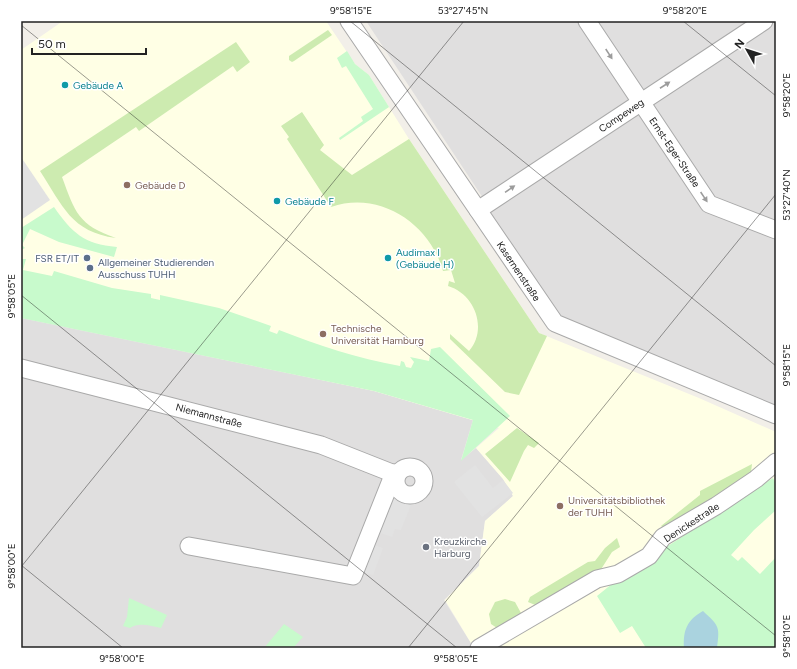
<svg xmlns="http://www.w3.org/2000/svg" width="797" height="669" font-family="Figtree,sans-serif">
<rect width="100%" height="100%" fill="#f2efe9"/>
<g fill="#e0dfdf">
<path d="M366,21H776V408L560,317L505,238L481,195Z"/>
<path d="M21,318L374,391L473,420L461,460L476,448L503,479L513,496L485,521L479,566L444,600L474,648H21Z"/>
</g>
<path fill="#ffffe5" d="M63,21H326L355,64L369,75L409,139L539,333L699,398L776,432V648H474L445,600L479,566L485,521L513,496L503,479L476,448L499,428L374,391L21,317V50Z"/>
<g fill="#cdebb0">
<path d="M328,30L332,35L294,61L292,62L289,60V56Z"/>
<path d="M236,42L250,62L237,72L233,66L139,131L136,127L62,177C75,212 78,225 116,238C71,232 63,206 40,171Z"/>
<path d="M302,112L324,145L320,150L352,175L409,139L539,333L547,336L519,395L505,392L450,339V334L469,351C488,329 475,294 448,286L449,281L455,283L451,270L443,271C430,224 380,190 331,207L287,139L289,137L281,126Z"/>
<path d="M517,428L539,443L534,448L528,445L524,451L510,482L485,454Z"/>
<path d="M752,464L751,472L665,529L661,526L700,495V491Z"/>
<path d="M617,538L620,547L612,552L598,574L540,607L528,602L530,597L588,562L595,561L605,548Z"/>
<path d="M505,599L515,602L521,613L517,621L497,628L491,624L489,614L495,602Z"/>
</g>
<g fill="#c8facc">
<path d="M347,51L355,64L369,75L389,107L340,140L339,138L363,121L361,117L373,109L346,66L342,68L337,58Z"/>
<path d="M54,207C72,233 84,244 117,247L114,257L59,242L30,229L22,245L25,248L21,250V228Z"/>
<path d="M21,259H26L23,270L52,276L54,271L112,288L151,294V298L160,300V295L219,308L271,326L269,331L277,334L279,330C320,346 356,358 400,366L401,361L404,362L406,367L411,368L414,362L410,357L429,361L431,349L440,347L510,416L461,461L473,420L374,391L21,318Z"/>
<path d="M773,478L776,484V510L754,530L731,555L738,561L742,557L760,574L776,557V648H646L632,626L620,633L597,596L623,575Z"/>
<path d="M129,598L167,615L161,628C152,626 138,622 130,628L123,626L127,617Z"/>
<path d="M284,624L303,637L293,648H264Z"/>
</g>
<g fill="#e2e2e2">
<path d="M21,157L50,200L21,220Z"/>
<path d="M475,465L493,488L503,480L513,493L482,517L454,482Z"/>
<path d="M391,497L411,505L401,530L395,529L392,537L377,532Z"/>
<path d="M372,544L383,548L373,575L363,572Z"/>
</g>
<path fill="#aad3df" d="M703,611C719,626 720,626 717,648H684C683,630 687,620 703,611Z"/>
<g fill="none" stroke-linecap="round" stroke-linejoin="round">
<g stroke="#a9a9a9" stroke-width="19">
<g id="street">
<path d="M349,21L555,323L776,415"/>
<path d="M587,21L709,204L776,230"/>
<path d="M478,210L764,21"/>
<path d="M21,368L321,445L397,475"/>
<circle cx="410" cy="481" r="14"/>
<path d="M189,546L353,576L394,473"/>
<path d="M479,648L597,579L618,574L649,556L663,537L716,506L756,479L776,462"/>
</g>
</g>
<use href="#street" stroke="#fff" stroke-width="17"/>
</g>
<defs><path id="oneway-solid" d="M-6-.8H1V-3.2L6.5 0L1 3.2V.8H-6Z"/></defs>
<g fill="#9c9c9c">
<use href="#oneway-solid" transform="translate(609 54) rotate(57)"/>
<use href="#oneway-solid" transform="translate(665 85) rotate(-33)"/>
<use href="#oneway-solid" transform="translate(510 189) rotate(-34)"/>
<use href="#oneway-solid" transform="translate(704 197) rotate(56)"/>
</g>
<path fill="none" stroke="#222" stroke-width="1" stroke-opacity="0.45" d="M350,21L776,366M683,21L776,96M21,25L776,636M21,295L457,648M21,565L123,648M21,567L464,21M408,648L776,194"/>
<g fill="#0f9aa8" stroke="#fff" stroke-width="1.5">
<circle cx="65" cy="85" r="4"/>
<circle cx="277" cy="201" r="4"/>
<circle cx="388" cy="258" r="4"/>
</g>
<g fill="#8d6e63" stroke="#fff" stroke-width="1.5">
<circle cx="127" cy="185" r="4"/>
<circle cx="323" cy="334" r="4"/>
<circle cx="560" cy="506" r="4"/>
</g>
<g fill="#5c6f8a" stroke="#fff" stroke-width="1.5">
<circle cx="87" cy="258" r="4"/>
<circle cx="90" cy="268" r="4"/>
</g>
<circle fill="#6b7280" stroke="#fff" stroke-width="1.5" cx="426" cy="547" r="4"/>
<g text-anchor="middle" stroke-width="3" stroke-linejoin="round" paint-order="stroke">
<g font-size="10" fill="#0d838f" stroke="#fff" text-anchor="start">
<text x="73" y="89">Gebäude A</text>
<text x="285" y="205">Gebäude F</text>
<text x="396" y="256">Audimax I<tspan x="396" dy="12">(Gebäude H)</tspan></text>
</g>
<g font-size="10" fill="#222" stroke="#fff">
<text transform="translate(621 115) rotate(-34)" y="4">Compeweg</text>
<text transform="translate(675 152) rotate(56)" y="4">Ernst-Eger-Straße</text>
<text transform="translate(519 271) rotate(56)" y="4">Kasernenstraße</text>
<text transform="translate(209 415) rotate(15)" y="4">Niemannstraße</text>
<text transform="translate(691 522) rotate(-33)" y="4">Denickestraße</text>
</g>
<g font-size="10" fill="#785e54" stroke="#fff" text-anchor="start">
<text x="135" y="189">Gebäude D</text>
<text x="331" y="332">Technische<tspan x="331" dy="12">Universität Hamburg</tspan></text>
<text x="568" y="504">Universitätsbibliothek<tspan x="568" dy="12">der TUHH</tspan></text>
</g>
<g font-size="10" fill="#4e5e75" stroke="#fff" text-anchor="end">
<text x="79" y="262">FSR ET/IT</text>
<text x="98" y="266" text-anchor="start">Allgemeiner Studierenden<tspan x="98" dy="12">Ausschuss TUHH</tspan></text>
</g>
<g font-size="10" fill="#5b616d" stroke="#fff" text-anchor="start">
<text x="434" y="545">Kreuzkirche<tspan x="434" dy="12">Harburg</tspan></text>
</g>
</g>
<rect width="797" height="669" fill="none" stroke="#ffffff" stroke-width="44"/>
<g transform="translate(747 50) rotate(309)" stroke="#ffffff" stroke-width="3" paint-order="stroke">
<path d="M0-3L7 15L0 10L-7 15Z" fill="#222222"/>
<text y="-6" font-size="11" font-weight="bold" text-anchor="middle" fill="#222222">N</text>
</g>
<path d="M32 48v6h114v-6" fill="none" stroke="#222222" stroke-width="2"/>
<text x="38" y="48" font-size="12" fill="#222222" stroke="#ffffff" stroke-width="3" paint-order="stroke">50 m</text>
<rect x="22" y="22" width="753" height="625" fill="none" stroke="#222" stroke-width="1.5"/>
<g font-size="10" text-anchor="middle" fill="#222">
<text x="351" y="14">9°58'15"E</text>
<text x="463" y="14">53°27'45"N</text>
<text x="685" y="14">9°58'20"E</text>
<text transform="translate(786 95) rotate(-90)" y="4">9°58'20"E</text>
<text transform="translate(786 195) rotate(-90)" y="4">53°27'40"N</text>
<text transform="translate(11 296) rotate(-90)" y="4">9°58'05"E</text>
<text transform="translate(786 365) rotate(-90)" y="4">9°58'15"E</text>
<text transform="translate(11 566) rotate(-90)" y="4">9°58'00"E</text>
<text transform="translate(786 636) rotate(-90)" y="4">9°58'10"E</text>
<text x="122" y="662">9°58'00"E</text>
<text x="456" y="662">9°58'05"E</text>
</g>
</svg>
